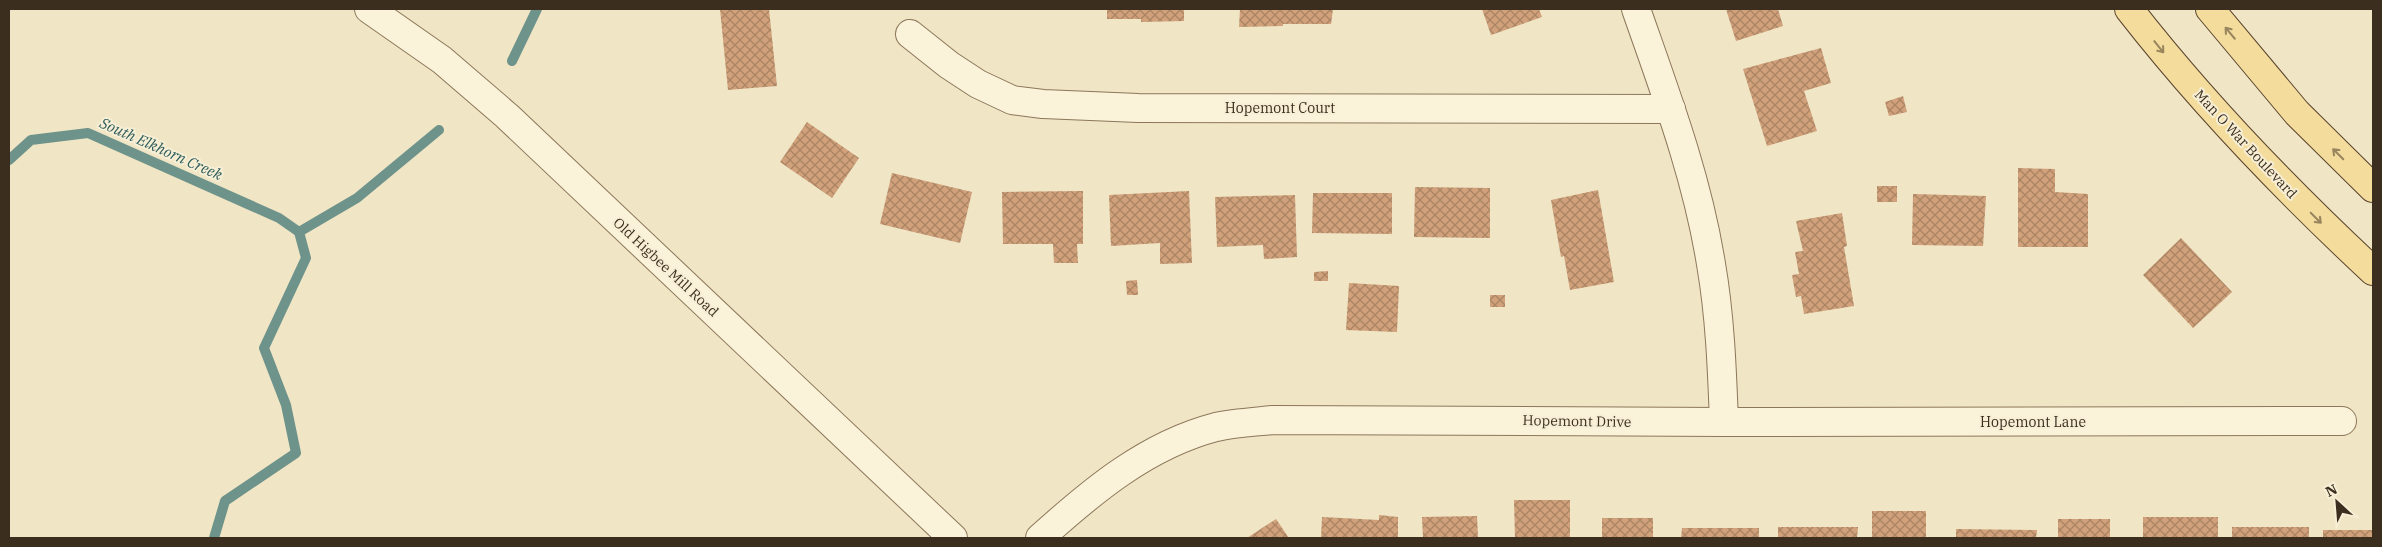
<svg xmlns="http://www.w3.org/2000/svg" width="2382" height="547" font-family="'IBM Plex Serif',serif">
<defs>
<pattern id="building-cross-hatch" width="8" height="8" patternUnits="userSpaceOnUse" patternTransform="scale(1.25)"><rect width="8" height="8" fill="#d0a17a"/><path d="M0 0l8 8M0 8l8-8" fill="none" stroke="#aa8463"/></pattern>
</defs>
<rect width="100%" height="100%" fill="#f0e5c5"/>
<g fill="none" stroke-linecap="round" stroke-linejoin="round">
<g stroke="#6d938b" stroke-width="10">
<path d="M512,61L537,9"/>
<path d="M9,160L31,140L88,133L279,218L299,232L306,258L264,348L286,405L296,453L225,501L214,538"/>
<path d="M299,232L357,198L439,130"/>
</g>
</g>
<g fill="url(#building-cross-hatch)">
<path d="M720,9H769L777,86L728,90Z"/>
<path d="M1107,9H1184V21L1141,22V19H1107Z"/>
<path d="M1240,9H1333L1331,24H1283V26L1239,27Z"/>
<path d="M1482,9H1539L1542,17L1491,35Z"/>
<path d="M1726,9H1778L1783,26L1736,41Z"/>
<path d="M1821,48L1831,83L1804,91L1817,131L1767,146L1743,69Z"/>
<path d="M1903,96L1907,112L1889,116L1885,102Z"/>
<path d="M807,122L859,158L832,198L780,162Z"/>
<path d="M2018,168L2055,169V192L2088,194V247H2018Z"/>
<path d="M892,173L972,192L960,243L880,224Z"/>
<rect x="1877" y="186" width="20" height="16"/>
<path d="M1415,187L1490,188V238L1414,237Z"/>
<path d="M1598,190L1614,282L1570,290L1564,256L1561,257L1551,200Z"/>
<path d="M1083,191V244H1077L1078,263H1054L1053,244H1003L1002,192Z"/>
<path d="M1189,191L1192,263L1160,264V243L1111,246L1109,195Z"/>
<path d="M1313,193H1392V234L1312,233Z"/>
<path d="M1913,194L1986,196L1983,246L1912,245Z"/>
<path d="M1295,195L1297,257L1264,259L1263,245L1217,247L1215,197Z"/>
<path d="M1842,213L1847,246L1844,247L1854,306L1804,314L1801,296L1796,297L1792,275L1799,274L1795,252L1803,251L1796,221Z"/>
<path d="M2181,238L2232,292L2193,328L2143,275Z"/>
<path d="M1328,271V281H1314V272Z"/>
<path d="M1137,280L1138,295H1127L1126,281Z"/>
<path d="M1349,283L1399,286L1397,332L1346,330Z"/>
<rect x="1490" y="295" width="15" height="12"/>
<path d="M1514,500H1570V538H1515Z"/>
<rect x="1872" y="511" width="54" height="27"/>
<path d="M1379,515L1398,517V538H1321L1322,517L1379,520Z"/>
<path d="M1477,516L1478,538H1423L1422,517Z"/>
<rect x="2143" y="517" width="75" height="21"/>
<rect x="1602" y="518" width="51" height="20"/>
<path d="M1276,519L1289,538H1247Z"/>
<rect x="2058" y="519" width="52" height="19"/>
<path d="M1778,527H1858L1857,538H1778Z"/>
<rect x="2232" y="527" width="77" height="11"/>
<path d="M1682,528H1759V538H1681Z"/>
<path d="M1956,529L2037,530L2036,538H1956Z"/>
<rect x="2323" y="530" width="50" height="8"/>
</g>
<g fill="none" stroke-linecap="round" stroke-linejoin="round">
<g stroke="#8c775a" stroke-width="30">
<g id="minor">
<path d="M369,9L442,60L507,116L953,538"/>
<path d="M1636,9C1665,92 1697,176 1711,264C1720,316 1722,369 1724,422"/>
<path d="M910,34L949,65L978,84L1012,100L1043,104L1138,108L1671,109"/>
<path d="M1040,538C1092,491 1147,445 1216,427C1234,423 1254,422 1273,420L1724,422L2342,421"/>
</g>
</g>
<g stroke="#5a442e" stroke-width="30">
<g id="major">
<path d="M2129,9C2203,104 2285,189 2373,271"/>
<path d="M2210,9L2297,113L2373,188"/>
</g>
</g>
<use href="#minor" stroke="#faf2d9" stroke-width="28"/>
<use href="#major" stroke="#f4dc9c" stroke-width="28"/>
</g>
<defs><path id="oneway-shaft" d="M-6 0H5M1.5-3L5.5 0L1.5 3" fill="none" stroke-width="1.6" stroke-linecap="round" stroke-linejoin="round" transform="scale(1.25)"/></defs>
<g stroke="#98855e">
<use href="#oneway-shaft" transform="translate(2230 33) rotate(-130)"/>
<use href="#oneway-shaft" transform="translate(2159 47) rotate(51)"/>
<use href="#oneway-shaft" transform="translate(2338 154) rotate(-135)"/>
<use href="#oneway-shaft" transform="translate(2316 218) rotate(45)"/>
</g>
<g text-anchor="middle" stroke-width="4" stroke-linejoin="round" paint-order="stroke">
<g font-size="14" fill="#3c2e1f" stroke="#f7efd5">
<text x="1280" y="113">Hopemont Court</text>
<text transform="translate(2246 144) rotate(47)" y="5">Man O War Boulevard</text>
<text transform="translate(666 267) rotate(43)" y="5">Old Higbee Mill Road</text>
<text transform="translate(1577 421) rotate(1)" y="5">Hopemont Drive</text>
<text x="2033" y="427">Hopemont Lane</text>
</g>
<g font-size="15" font-style="italic" fill="#2d5c5b" stroke="#f7efd5">
<text transform="translate(161 149) rotate(24)" y="5">South Elkhorn Creek</text>
</g>
</g>
<rect width="2382" height="547" fill="none" stroke="#3c2e1f" stroke-width="20"/>
<g transform="translate(2337 502) rotate(334)" stroke="#f7efd5" stroke-width="4" paint-order="stroke">
<path d="M0-4L9 19L0 12L-9 19Z" fill="#3c2e1f"/>
<text y="-8" font-size="14" font-weight="bold" text-anchor="middle" fill="#3c2e1f">N</text>
</g>
</svg>
